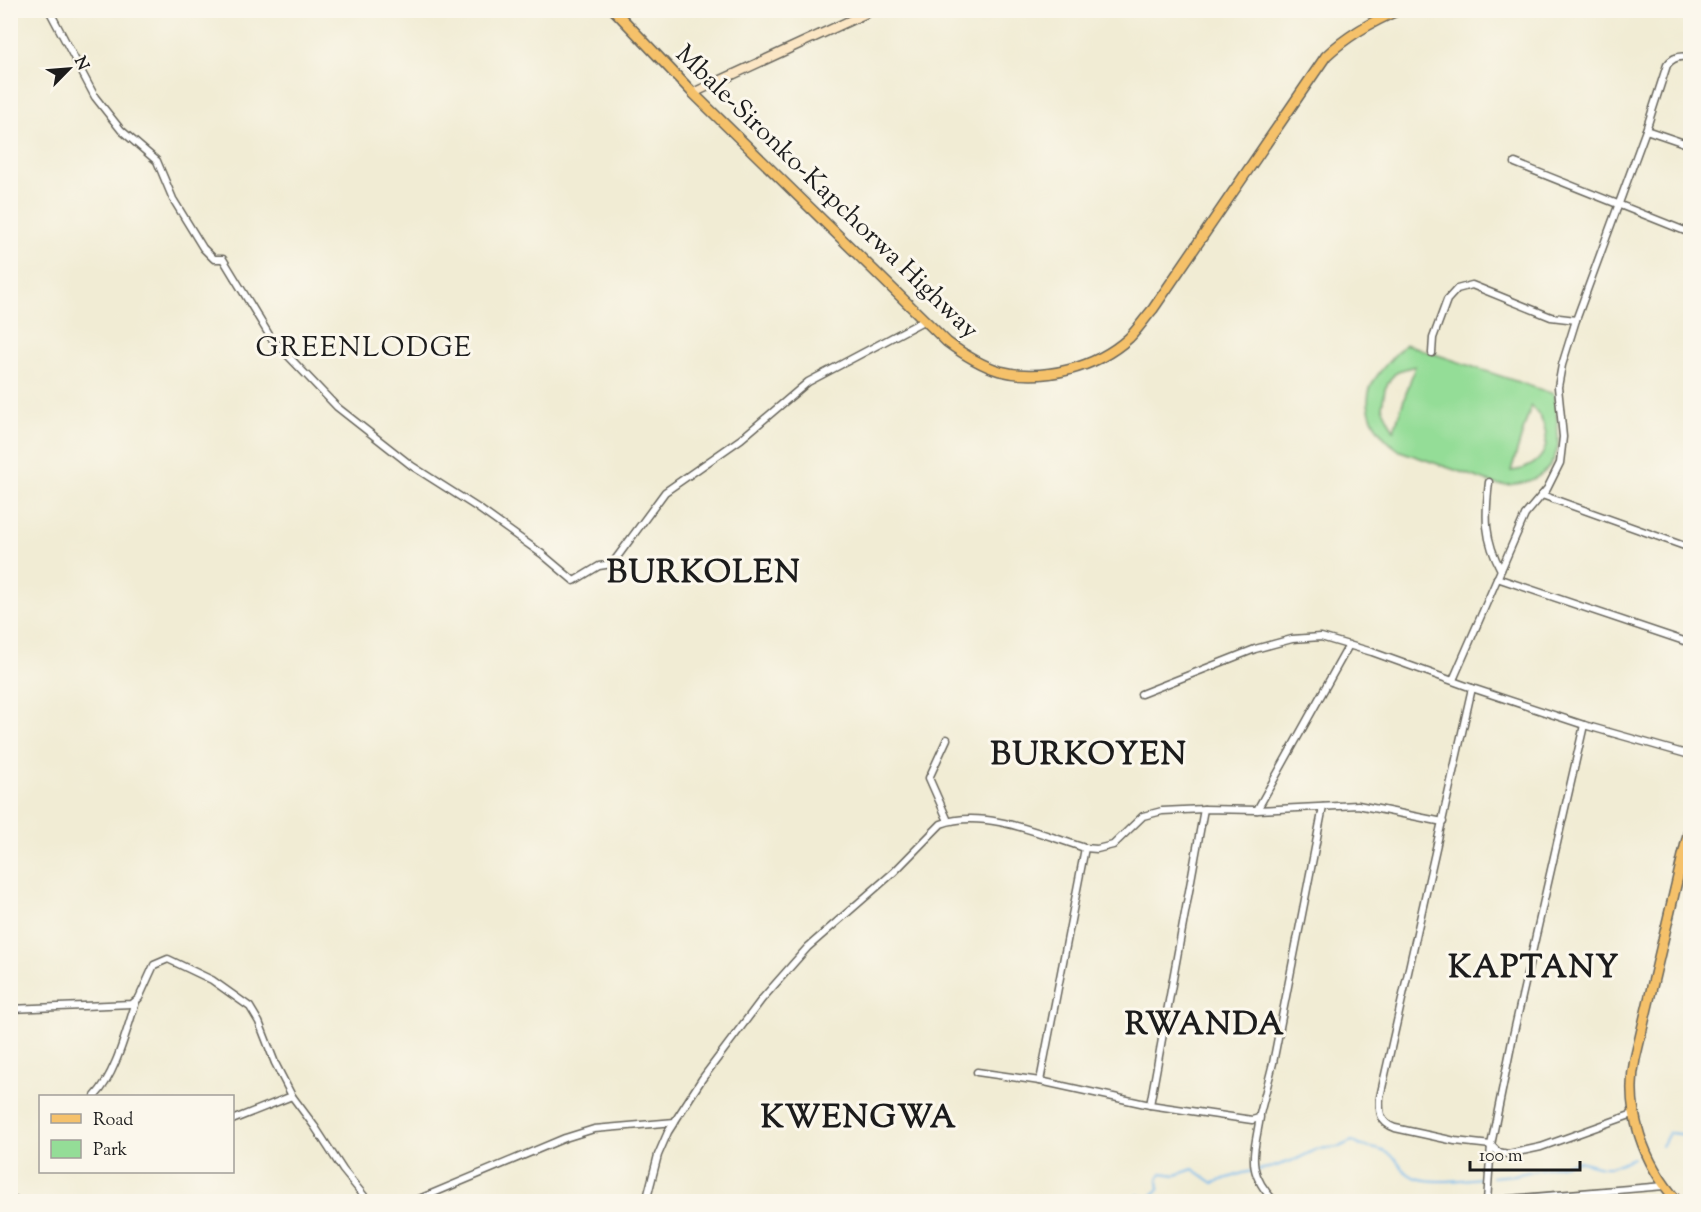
<svg xmlns="http://www.w3.org/2000/svg" width="1701" height="1212" font-family="'Sorts Mill Goudy',serif">
<rect width="100%" height="100%" fill="#fbf7ec"/>
<filter id="ink" filterUnits="userSpaceOnUse"><feTurbulence type="fractalNoise" baseFrequency=".0167" numOctaves="2"/><feDisplacementMap in="SourceGraphic" scale="12" xChannelSelector="R" yChannelSelector="G"/><feConvolveMatrix kernelMatrix="1 2 1 2 8 2 1 2 1" color-interpolation-filters="sRGB"/></filter>
<filter id="wash" filterUnits="userSpaceOnUse"><feTurbulence type="fractalNoise" baseFrequency=".008" numOctaves="4" result="noise"/><feDisplacementMap in="SourceGraphic" scale="24" xChannelSelector="R" yChannelSelector="G"/><feGaussianBlur stdDeviation="1.35" result="paint"/><feColorMatrix in="noise" values="0 0 0 0 0 0 0 0 0 0 0 0 0 0 0 0 0 1.4 0 .05"/><feComposite in="paint" operator="in"/></filter>
<g filter="url(#wash)">
<rect width="100%" height="100%" fill="#f1ecd4"/>
<path fill="#94dd97" stroke="#587c5a" stroke-width="1.5" fill-rule="evenodd" d="M1405,344L1554,394C1555,410 1561,436 1557,450C1550,478 1524,486 1498,485L1400,451C1376,435 1356,403 1377,376C1385,364 1396,354 1405,344ZM1415,366L1394,430L1393,429L1382,407L1385,389L1391,378L1398,371ZM1531,405C1556,432 1551,467 1511,471Z"/>
<g fill="none" stroke-linecap="round" stroke-linejoin="round">
<g stroke="#76b8ec" stroke-width="2">
<path d="M1662,1146L1669,1133L1690,1135"/>
<path d="M1492,1177L1514,1175L1579,1161L1602,1167H1611L1633,1158"/>
<path d="M1129,1202L1137,1195L1149,1198L1159,1189L1158,1180L1162,1173L1176,1175L1193,1169L1213,1183L1243,1173L1273,1167L1297,1159L1317,1149L1339,1147L1352,1141C1364,1150 1378,1146 1391,1155C1398,1159 1401,1168 1407,1173C1423,1186 1461,1180 1481,1178"/>
</g>
</g>
</g>
<g filter="url(#ink)">
<g fill="none" stroke-linecap="round" stroke-linejoin="round">
<g stroke="#67655c" stroke-width="9">
<g id="street">
<path d="M49,10L95,97L121,130L157,161L173,199L203,248L214,259H223L271,338L337,407L412,466L478,508L542,554L574,581L599,566L612,564L665,492L741,439L808,382L925,320"/>
<path d="M1646,130L1690,145"/>
<path d="M1515,163L1690,233"/>
<path d="M1432,353L1433,338L1447,300L1457,289L1472,285L1551,317L1576,320"/>
<path d="M1489,482C1485,516 1484,539 1501,570"/>
<path d="M1542,495L1690,548"/>
<path d="M1497,578L1690,643"/>
<path d="M1453,680L1525,515L1547,489L1560,463L1563,437L1558,387L1562,365L1576,320L1646,130L1667,65C1673,57 1681,55 1690,58"/>
<path d="M1472,688L1380,1097C1379,1112 1380,1123 1395,1128L1455,1141L1491,1145L1498,1152L1508,1154L1541,1147L1633,1114"/>
<path d="M1141,694L1255,649L1292,639L1321,637L1372,652L1472,688L1584,725L1690,755"/>
<path d="M947,739L929,778L948,821"/>
<path d="M1257,810L1349,645"/>
<path d="M10,1009L132,1004L139,998L154,965L168,959L212,980L250,1007L259,1022L275,1063L292,1096L315,1127L343,1170L369,1202"/>
<path d="M977,1072L1040,1081L1150,1105L1252,1120L1259,1118L1273,1063L1323,807"/>
<path d="M1040,1081L1085,848"/>
<path d="M95,1096C116,1074 126,1031 136,1002"/>
<path d="M1150,1105L1204,809"/>
<path d="M1260,1117C1254,1155 1245,1171 1275,1202"/>
<path d="M232,1120L292,1096"/>
<path d="M1486,1201L1664,1186"/>
<path d="M1487,1201L1491,1145L1513,1036L1584,725"/>
<path d="M412,1202L565,1138L594,1129L675,1122"/>
<path d="M646,1202L658,1155L668,1132L702,1079L762,999L808,947L894,872L941,824C984,808 1043,835 1085,848L1097,849L1113,845L1143,816L1162,811L1204,809L1257,810L1358,805L1443,822"/>
</g>
</g>
<g stroke="#67655c" stroke-width="11">
<g id="secondary">
<path d="M693,93L873,10"/>
<path d="M10,1200L20,1202"/>
</g>
</g>
<g stroke="#67655c" stroke-width="12">
<g id="primary">
<path d="M614,10L693,93L947,342C963,354 980,365 1000,371C1043,382 1096,368 1129,338C1138,329 1145,318 1153,309L1326,56C1348,35 1371,22 1399,10"/>
<path d="M1678,1202C1644,1164 1624,1110 1635,1059L1690,826"/>
</g>
</g>
<use href="#street" stroke="#fff" stroke-width="6"/>
<use href="#secondary" stroke="#fbe6c4" stroke-width="8"/>
<use href="#primary" stroke="#f5c16b" stroke-width="9"/>
</g>
</g>
<g text-anchor="middle" stroke-width="6" stroke-linejoin="round" paint-order="stroke">
<g font-size="26" fill="#1c1c1c" stroke="#fbf7ec">
<text transform="translate(828 191) rotate(44)" y="9">Mbale-Sironko-Kapchorwa Highway</text>
</g>
<g font-size="28" letter-spacing="1.5" fill="#1c1c1c" stroke="#fbf7ec">
<text x="364" y="356">GREENLODGE</text>
</g>
<g font-size="32" font-weight="bold" letter-spacing="1.5" fill="#1c1c1c" stroke="#fbf7ec">
<text x="704" y="582">BURKOLEN</text>
<text x="1089" y="764">BURKOYEN</text>
<text x="1534" y="977">KAPTANY</text>
<text x="1205" y="1034">RWANDA</text>
<text x="859" y="1127">KWENGWA</text>
</g>
</g>
<rect width="1701" height="1212" fill="none" stroke="#fbf7ec" stroke-width="36"/>
<rect x="39" y="1095" width="195" height="78" fill="#fbf7ec" stroke="#a29f99" stroke-width="1.5"/>
<rect x="51" y="1114" width="30" height="9" fill="#f5c16b" stroke="#a29f99" stroke-width="1.5"/>
<text x="93" y="1125" font-size="18" fill="#1c1c1c">Road</text>
<rect x="51" y="1140" width="30" height="18" fill="#94dd97" stroke="#a29f99" stroke-width="1.5"/>
<text x="93" y="1155" font-size="18" fill="#1c1c1c">Park</text>
<g transform="translate(69 69) rotate(65)" stroke="#fbf7ec" stroke-width="4.5" paint-order="stroke">
<path d="M0-4.5L10 22L0 15L-10 22Z" fill="#1c1c1c"/>
<text y="-9" font-size="16" font-weight="bold" text-anchor="middle" fill="#1c1c1c">N</text>
</g>
<path d="M1470 1161v9h110v-9" fill="none" stroke="#1c1c1c" stroke-width="3"/>
<text x="1479" y="1161" font-size="18" fill="#1c1c1c" stroke="#fbf7ec" stroke-width="4.5" paint-order="stroke">100 m</text>
</svg>
